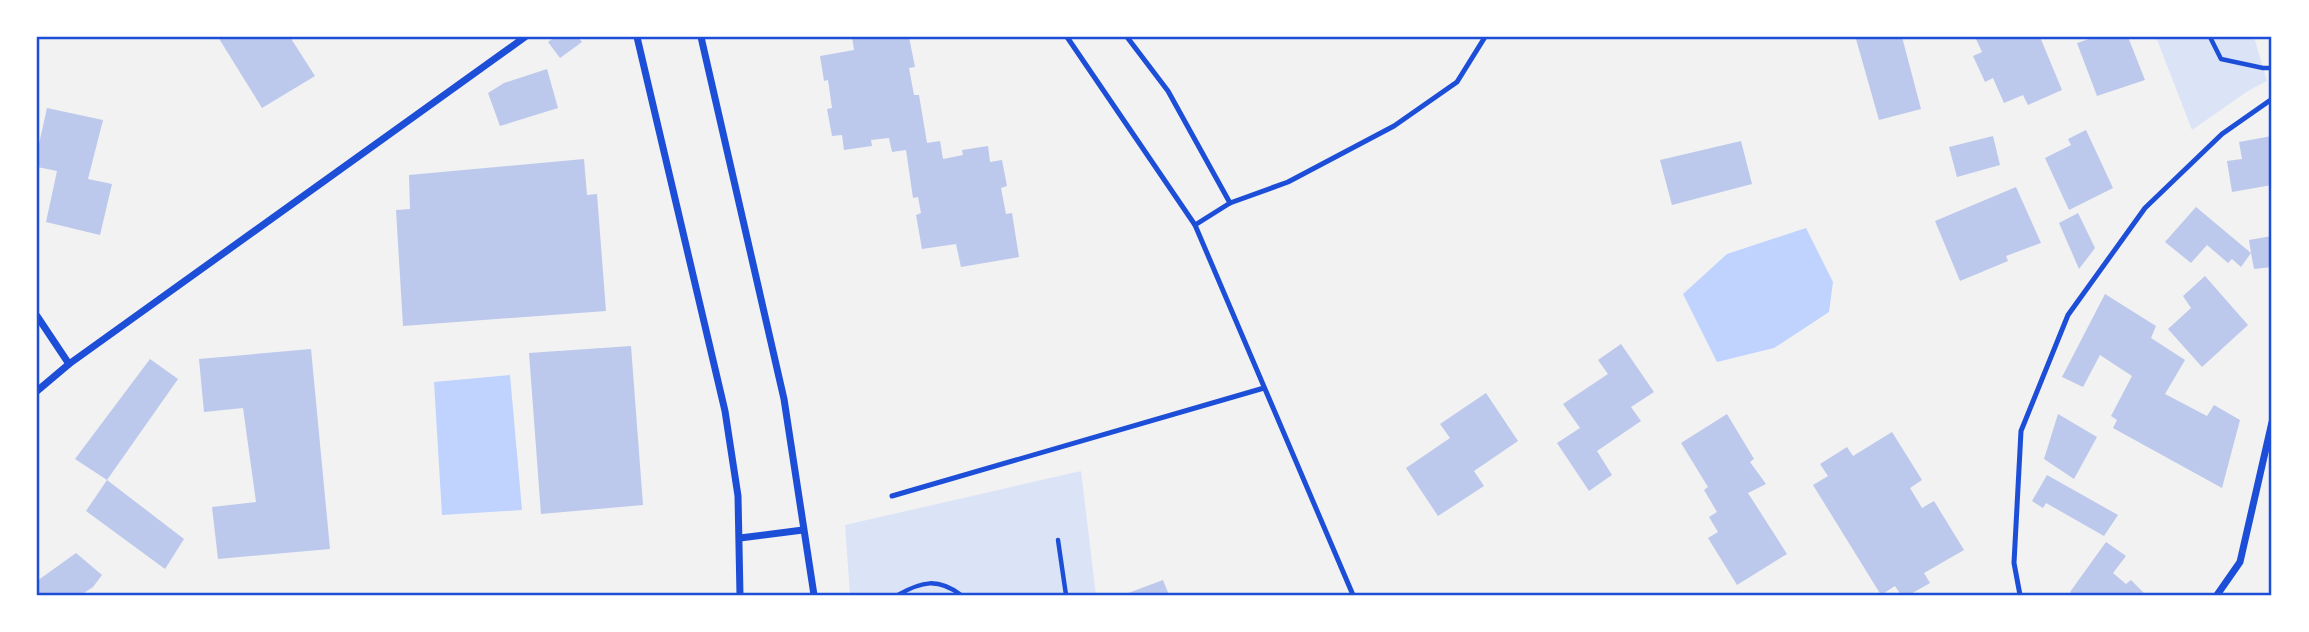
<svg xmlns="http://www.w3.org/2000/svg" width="2309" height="632" font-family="'Noto Serif',serif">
<rect width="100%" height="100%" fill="#f2f2f2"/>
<g fill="#dbe4f7">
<path d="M2156,37H2254L2267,81L2248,91L2192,130Z"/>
<path d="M1081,471L1096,595H850L845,525Z"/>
</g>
<g fill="#bfd3fe">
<path d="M1806,228L1833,282L1829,312L1774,348L1717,362L1683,294L1727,254Z"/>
<path d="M510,375L522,510L442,515L434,382Z"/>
</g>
<g fill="#bdc9ec">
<path d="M218,37H290L315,76L262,108Z"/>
<path d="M555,37H578L582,42L560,58L548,42Z"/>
<path d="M852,37H909L915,67L909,68L914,95H919L927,143L940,141L943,159L963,155L962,150L988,146L990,162L1002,160L1007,186L1001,188L1006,214L1012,213L1019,257L961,267L956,244L922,249L916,215L921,213L918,197L913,198L906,150L892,152L889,138L871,140L872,146L844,150L842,135L832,136L827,109L832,108L828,80L824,81L820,56L854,50Z"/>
<path d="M1862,37H1902L1921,109L1879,120L1856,39Z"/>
<path d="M1975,37H2040L2062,90L2028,105L2023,95L2004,103L1993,78L1985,82L1973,56L1982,52Z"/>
<path d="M2095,37H2128L2145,80L2097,96L2077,43Z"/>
<path d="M547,69L558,108L500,126L488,93L504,83Z"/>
<path d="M47,108L103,120L88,179L112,184L100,235L46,222L57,171L37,167V153Z"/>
<path d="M2086,130L2113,188L2069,210L2045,158L2071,145L2068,139Z"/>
<path d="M1993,136L2000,165L1957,177L1949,147Z"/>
<path d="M2272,136V185L2232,192L2227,161L2242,159L2239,142Z"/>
<path d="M1741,141L1752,184L1672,205L1660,160Z"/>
<path d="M584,159L587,195L597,194L606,311L403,326L396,210L410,209L409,175Z"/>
<path d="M2016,187L2041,243L2006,256L2008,261L1960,281L1935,221Z"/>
<path d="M2196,207L2251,253L2249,240L2272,236V267L2254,269L2251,253L2241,267L2232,259L2228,263L2207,245L2191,263L2165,242Z"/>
<path d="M2078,213L2095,248L2079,269L2059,223Z"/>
<path d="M2205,276L2248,325L2202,367L2168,329L2191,308L2183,296Z"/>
<path d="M2105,294L2156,326L2151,338L2185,360L2165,394L2207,416L2214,405L2240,420L2222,488L2113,428L2117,420L2111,416L2132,376L2100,355L2083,387L2062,377Z"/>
<path d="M1621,344L1654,392L1631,407L1641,421L1597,451L1612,475L1589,491L1557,443L1580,428L1563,404L1608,374L1598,360Z"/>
<path d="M631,346L643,505L541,514L529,353Z"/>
<path d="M311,349L330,549L218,559L212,507L256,502L243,408L204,412L199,359Z"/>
<path d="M150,359L178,379L107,480L75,459Z"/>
<path d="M1486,393L1518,441L1474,471L1484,486L1438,516L1406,468L1450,438L1440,424Z"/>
<path d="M1727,414L1754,459L1750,462L1766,484L1748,493L1787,554L1737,585L1708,538L1718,532L1709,517L1717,512L1704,490L1708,487L1681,443Z"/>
<path d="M2058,414L2097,437L2074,479L2044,459Z"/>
<path d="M1892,432L1922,480L1910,488L1922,508L1934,501L1964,550L1924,573L1930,583L1909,595H1901L1895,586L1881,595L1813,485L1828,476L1820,464L1847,447L1853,456Z"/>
<path d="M2047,475L2118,515L2104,536L2046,503L2043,508L2032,501Z"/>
<path d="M107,480L184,539L165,569L86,511Z"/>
<path d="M2106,542L2126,556L2113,573L2126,584L2131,580L2146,595H2074L2070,592Z"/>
<path d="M76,553L102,575L93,587L81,595H37V581Z"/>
<path d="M1163,580L1169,595H1123Z"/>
</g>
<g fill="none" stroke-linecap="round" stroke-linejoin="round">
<g stroke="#1d4ed8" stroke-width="4.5">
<path d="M2210,37L2221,59L2263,68H2272"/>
<path d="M1058,540L1066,595"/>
<path d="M898,595C922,581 938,578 961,595"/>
</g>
<g stroke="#1d4ed8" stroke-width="5">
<path d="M1067,37L1195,225L1353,595"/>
<path d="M1127,37L1168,91L1230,203"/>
<path d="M1195,225L1230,203L1288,182L1394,126L1457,82L1485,37"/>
<path d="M892,496L1264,388"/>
<path d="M2020,595L2014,563L2021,431L2068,315L2145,208L2222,134L2272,99"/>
</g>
<g stroke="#1d4ed8" stroke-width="7">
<path d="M637,37L725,411L738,496L740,595"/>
<path d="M701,37L784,399L814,595"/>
<path d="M37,316L69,364"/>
<path d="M37,391L69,364L525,37"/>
<path d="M740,538L803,530"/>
<path d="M2217,595L2240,562L2272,422"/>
</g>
</g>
<rect width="2309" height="632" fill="none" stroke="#ffffff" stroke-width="77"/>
<rect x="38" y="38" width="2232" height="556" fill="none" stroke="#1d4ed8" stroke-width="2.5"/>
</svg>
